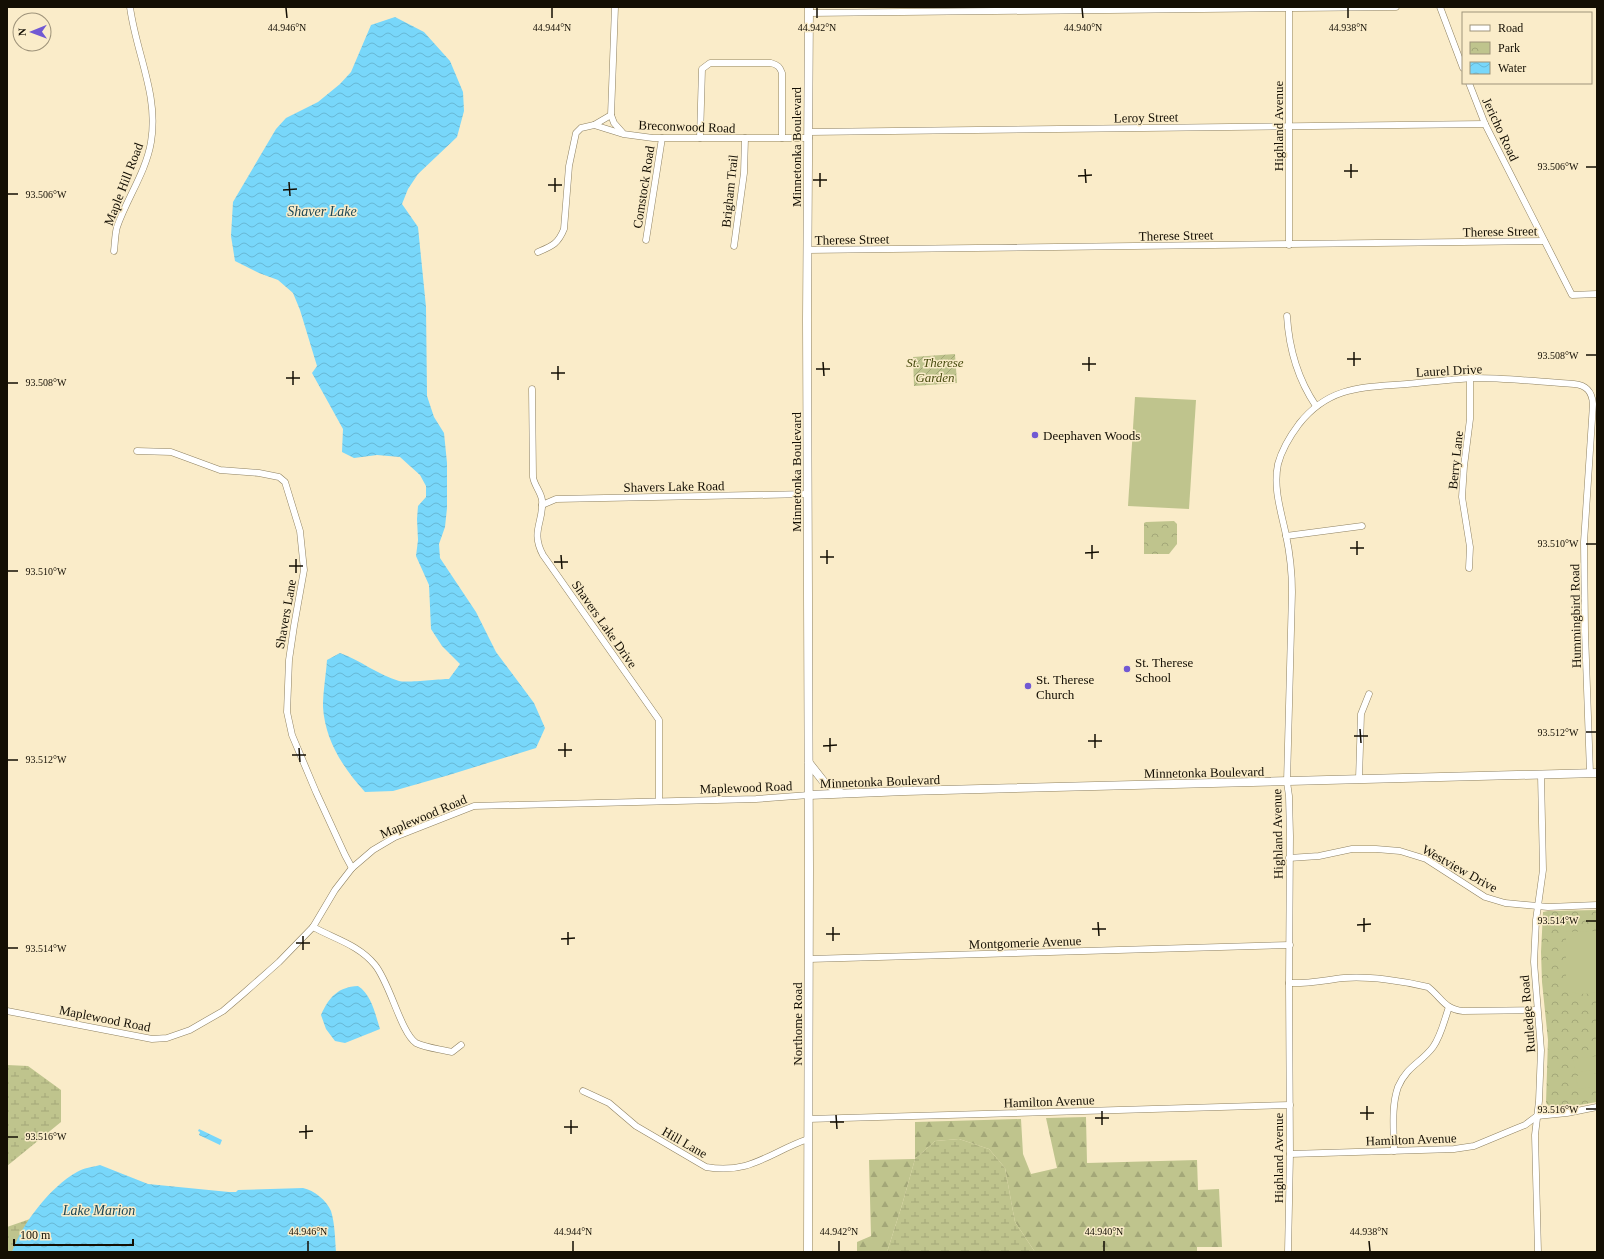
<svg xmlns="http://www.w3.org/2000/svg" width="1604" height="1259" font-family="'Times New Roman',serif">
<defs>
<pattern id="forest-firs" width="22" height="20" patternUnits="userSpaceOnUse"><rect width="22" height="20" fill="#bfc48d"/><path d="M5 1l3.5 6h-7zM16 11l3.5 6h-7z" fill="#a3a778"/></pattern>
<pattern id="wetland-marsh" width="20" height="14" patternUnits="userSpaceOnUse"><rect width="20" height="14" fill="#bfc48d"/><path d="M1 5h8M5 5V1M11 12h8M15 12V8" fill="none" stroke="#a3a778"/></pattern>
<pattern id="park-crowns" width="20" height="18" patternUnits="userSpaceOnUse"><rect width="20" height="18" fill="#bfc48d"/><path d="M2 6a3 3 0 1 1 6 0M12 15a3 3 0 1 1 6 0" fill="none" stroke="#a3a778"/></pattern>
<pattern id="garden-furrows" width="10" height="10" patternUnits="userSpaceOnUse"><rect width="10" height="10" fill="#bfc48d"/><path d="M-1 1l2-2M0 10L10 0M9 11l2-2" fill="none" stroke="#a3a778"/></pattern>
<pattern id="water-waves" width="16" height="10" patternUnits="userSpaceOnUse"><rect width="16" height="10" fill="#78d7fa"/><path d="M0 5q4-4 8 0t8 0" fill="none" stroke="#67b7d5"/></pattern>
</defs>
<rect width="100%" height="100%" fill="#faecc9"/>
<path fill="url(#forest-firs)" d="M1086,1117L1087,1163L1197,1160L1198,1190L1219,1189L1222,1247H1197V1252H1035L1015,1222L1005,1168L989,1149L959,1139L935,1141L915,1159L902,1205L887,1252H857V1242L871,1236L869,1160L915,1159V1122L1021,1119L1023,1154L1031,1174L1057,1168L1046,1118Z"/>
<g fill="url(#wetland-marsh)">
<path d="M7,1065L28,1066L61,1090V1122L7,1166Z"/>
<path d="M959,1139L989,1149L1005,1168L1015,1222L1035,1252H887L902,1205L915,1159L935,1141Z"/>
<path d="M30,1219L12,1252H7V1227Z"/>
</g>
<g fill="url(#park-crowns)">
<path d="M1146,522L1174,521L1177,524V544L1169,554H1144V523Z"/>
<path d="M1597,910V1102L1557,1109L1550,1107L1546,1103L1548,1040L1542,982L1541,952L1543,912L1548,911Z"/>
</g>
<path fill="url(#garden-furrows)" d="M955,354L957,383L914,386L913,357Z"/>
<g fill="#bfc48d">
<path d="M1135,397L1196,400L1189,509L1128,506Z"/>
<path d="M1597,931V992L1585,994L1566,992V932Z"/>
<path d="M1597,1056V1069L1575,1073L1573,1059Z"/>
<path d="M1597,1073V1086L1578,1089L1576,1076Z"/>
</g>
<g fill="url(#water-waves)">
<path d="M395,17L424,32L450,61L463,92L464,111L457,137L418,174L408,189L402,204L418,227L426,307L427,396L434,417L444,433L447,463V508L445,527L439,544L440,558L476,612L496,652L534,703L545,728L536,748L449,775L393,791L365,792C343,768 325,740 323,707C323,691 326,675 327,660L340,653C360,660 378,675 399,681C407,683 439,679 449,679L460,664L442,646L431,629L429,585L416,556L418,540L417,519L418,506L426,497V486L420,475L400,457L377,455L354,458L342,452L343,429L312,373L317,366L300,310L293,293L278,280L259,273L235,261L231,236L233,202L276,129L286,118L318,102L340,84L351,72L371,25Z"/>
<path d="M358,986C372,995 375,1014 380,1029L345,1043L335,1041L326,1029L321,1015C329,997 338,987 358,986Z"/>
<path d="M199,1129L222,1140L220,1145L199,1135L200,1132L198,1131Z"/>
<path d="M100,1165L148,1184L229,1192H236L238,1190L303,1188C314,1190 327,1201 331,1211C335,1224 335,1239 336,1252H12C22,1224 50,1187 77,1172C83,1168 93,1167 100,1165Z"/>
</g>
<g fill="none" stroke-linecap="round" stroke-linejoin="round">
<g stroke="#8e8161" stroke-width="7">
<g id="minor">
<path d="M615,7L611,115L614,123L622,132"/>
<path d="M1440,7L1463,68"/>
<path d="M809,13L1396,7"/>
<path d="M1469,83L1485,124L1572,295L1597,294"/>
<path d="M594,125L611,115"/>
<path d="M809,132L1485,124"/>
<path d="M700,138L702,69L710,63H771C778,65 780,67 782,73V138"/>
<path d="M646,240L662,138"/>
<path d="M1289,245V7"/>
<path d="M734,246L744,173L745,138"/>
<path d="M807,250L1544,241"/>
<path d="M114,251C115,243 115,234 117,227C127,198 146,172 151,142C159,95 136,53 130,7"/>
<path d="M538,252C552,246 558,244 564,229L569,166L576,133L581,128L594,125L623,134L653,138H809"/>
<path d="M1287,316C1289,349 1297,378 1316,406"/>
<path d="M532,389L533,477C534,485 541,492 542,500C544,522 530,531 543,555L659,720V801"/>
<path d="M137,451L171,452L220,470L259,473L279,477L285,482L300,531L304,570L294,626L289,660L287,712L292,735L316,792L345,855L352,868"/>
<path d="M542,505L556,499L808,494"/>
<path d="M1286,536L1362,526"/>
<path d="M1469,568L1470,547L1462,497L1464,466L1470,419V378"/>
<path d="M1359,779L1361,714L1369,694"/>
<path d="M1289,858L1319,856L1352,849H1376L1400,851L1426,859L1485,897L1505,903L1548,907L1597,905"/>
<path d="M313,927C335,939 359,945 375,965C390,983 401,1033 416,1043C426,1048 440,1049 452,1052L461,1045"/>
<path d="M809,959L1290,945"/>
<path d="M1289,983C1308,984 1325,980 1344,978C1369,976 1403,981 1428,987C1442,998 1444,1009 1463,1011L1537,1010"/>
<path d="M7,1011L152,1039L167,1038L190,1030L223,1011L244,993L279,962L313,927L335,890L352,868L373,850L395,837L474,806L756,799L809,795"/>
<path d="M583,1091L609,1103L636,1126L706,1167C750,1175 770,1152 808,1139"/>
<path d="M808,1119L1290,1105"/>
<path d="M1394,1151C1394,1130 1391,1107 1398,1087C1407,1066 1421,1063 1433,1047C1441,1036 1444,1021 1449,1007"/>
<path d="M1290,1154L1454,1149L1474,1146L1515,1129L1525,1125L1537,1116L1567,1113L1597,1107"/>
<path d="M1288,1252L1290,1154L1289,983L1290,836L1289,796L1287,782L1292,592C1292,573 1290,554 1286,535C1281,511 1273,488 1278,464C1282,449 1290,436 1299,424C1332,382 1371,388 1417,383C1436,381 1455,379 1475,378C1508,378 1541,382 1574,384C1587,385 1592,392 1593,404L1584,542L1585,632L1590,773"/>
<path d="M1538,1252L1535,1135L1539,1101L1541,1050L1534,962L1536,920L1543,870L1541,775"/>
</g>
</g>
<g stroke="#8e8161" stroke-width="9">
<g id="tertiary">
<path d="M809,763L824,782L841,793"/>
<path d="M809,795L905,791L1597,773"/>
<path d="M808,1252L809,869L807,320L809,7"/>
</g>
</g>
<use href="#minor" stroke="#fff" stroke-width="6"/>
<use href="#tertiary" stroke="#fff" stroke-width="8"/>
</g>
<path fill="none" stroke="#130e03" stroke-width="1.5" d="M286,8L287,18M552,8V18M817,8V18M1082,8L1083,18M1348,8V18M1351,164V178M1586,167H1596M1085,169L1086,183M1344,171H1358M820,173V187M1078,176L1092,175M555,178V192M813,180H827M289,182L290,196M548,185H562M283,190L297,189M8,194H18M1354,352V366M1586,355H1596M1089,357V371M1347,359H1361M823,362L824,376M1082,364H1096M558,366V380M816,369H830M293,371V385M551,373H565M286,378H300M8,383H18M1357,541V555M1586,544H1596M1092,545V559M1350,548H1364M827,550V564M1085,553L1099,552M561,555L562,569M820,557H834M296,559V573M554,562H568M289,566H303M8,571H18M1360,729L1361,743M1586,732H1596M1095,734V748M1354,736H1368M830,738V752M1088,741H1102M565,743V757M823,746L837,745M299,748L300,762M558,750H572M292,755H306M8,760H18M1364,918V932M1586,921H1596M1098,922L1099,936M1357,925L1371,924M833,927V941M1092,929H1106M568,932V945M826,934H840M303,936V950M561,939L575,938M296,943H310M8,948H18M1367,1106V1120M1586,1109H1596M1102,1111V1125M1360,1113H1374M836,1115L837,1129M1095,1118H1109M571,1120V1134M830,1122H844M306,1125V1139M564,1127H578M299,1132L313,1131M8,1137H18M308,1241V1251M573,1241V1251M839,1241V1251M1104,1241V1251M1369,1241L1370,1251"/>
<g fill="#7159d3" stroke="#faecc9" stroke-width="1.5">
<circle cx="1035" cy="435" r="4"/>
<circle cx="1127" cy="669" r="4"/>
<circle cx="1028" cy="686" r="4"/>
</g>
<g text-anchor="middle" stroke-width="3" stroke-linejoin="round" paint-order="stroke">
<g font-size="13" fill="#130e03" stroke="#faecc9">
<text transform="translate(1146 117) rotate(-1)" y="5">Leroy Street</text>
<text transform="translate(687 126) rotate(2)" y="5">Breconwood Road</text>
<text transform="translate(1278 126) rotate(-90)" y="5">Highland Avenue</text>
<text transform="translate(1501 129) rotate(65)" y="5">Jericho Road</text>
<text transform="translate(796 147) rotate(-90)" y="5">Minnetonka Boulevard</text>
<text transform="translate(123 184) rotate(-69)" y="5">Maple Hill Road</text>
<text transform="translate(643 187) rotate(-81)" y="5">Comstock Road</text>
<text transform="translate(729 191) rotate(-84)" y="5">Brigham Trail</text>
<text transform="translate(1500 231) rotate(-1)" y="5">Therese Street</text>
<text transform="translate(1176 235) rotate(-1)" y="5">Therese Street</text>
<text transform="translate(852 239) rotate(-1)" y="5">Therese Street</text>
<text transform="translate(1449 370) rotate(-3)" y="5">Laurel Drive</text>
<text transform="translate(1455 460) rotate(-84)" y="5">Berry Lane</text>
<text transform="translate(796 472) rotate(-90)" y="5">Minnetonka Boulevard</text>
<text transform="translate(674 486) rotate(-1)" y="5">Shavers Lake Road</text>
<text transform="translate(285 614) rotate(-80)" y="5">Shavers Lane</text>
<text transform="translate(1575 616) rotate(-91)" y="5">Hummingbird Road</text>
<text transform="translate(605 624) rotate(55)" y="5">Shavers Lake Drive</text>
<text transform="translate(1204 772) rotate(-1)" y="5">Minnetonka Boulevard</text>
<text transform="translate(880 781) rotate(-2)" y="5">Minnetonka Boulevard</text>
<text transform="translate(746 787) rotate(-2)" y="5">Maplewood Road</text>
<text transform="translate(423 816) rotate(-23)" y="5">Maplewood Road</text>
<text transform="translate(1277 834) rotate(-91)" y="5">Highland Avenue</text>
<text transform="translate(1460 868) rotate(29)" y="5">Westview Drive</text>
<text transform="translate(1025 942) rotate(-2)" y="5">Montgomerie Avenue</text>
<text transform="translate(1527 1014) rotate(-95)" y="5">Rutledge Road</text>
<text transform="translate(105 1018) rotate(11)" y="5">Maplewood Road</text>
<text transform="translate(797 1024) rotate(-90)" y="5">Northome Road</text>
<text transform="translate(1049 1101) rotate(-2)" y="5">Hamilton Avenue</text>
<text transform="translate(1411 1139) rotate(-2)" y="5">Hamilton Avenue</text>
<text transform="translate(685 1142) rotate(30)" y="5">Hill Lane</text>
<text transform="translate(1278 1158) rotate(-90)" y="5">Highland Avenue</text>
</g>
<g font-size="13" font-style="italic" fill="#494c10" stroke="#faecc9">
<text x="935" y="367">St. Therese<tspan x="935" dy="15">Garden</tspan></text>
</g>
<g font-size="13" fill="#130e03" stroke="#faecc9" text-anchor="start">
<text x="1043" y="440">Deephaven Woods</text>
<text x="1135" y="667">St. Therese<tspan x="1135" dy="15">School</tspan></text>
<text x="1036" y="684">St. Therese<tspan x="1036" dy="15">Church</tspan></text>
</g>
<g font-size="14" font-style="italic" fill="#1d4756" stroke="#faecc9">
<text x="322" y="216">Shaver Lake</text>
<text x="99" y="1215">Lake Marion</text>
</g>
</g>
<g font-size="10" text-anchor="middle" fill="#130e03" stroke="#faecc9" stroke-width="3" stroke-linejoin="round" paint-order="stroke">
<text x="287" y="31">44.946°N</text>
<text x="552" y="31">44.944°N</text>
<text x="817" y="31">44.942°N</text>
<text x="1083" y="31">44.940°N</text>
<text x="1348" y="31">44.938°N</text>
<text x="1558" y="170">93.506°W</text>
<text x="46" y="198">93.506°W</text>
<text x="1558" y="359">93.508°W</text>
<text x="46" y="386">93.508°W</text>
<text x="1558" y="547">93.510°W</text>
<text x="46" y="575">93.510°W</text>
<text x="1558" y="736">93.512°W</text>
<text x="46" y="763">93.512°W</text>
<text x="1558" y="924">93.514°W</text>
<text x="46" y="952">93.514°W</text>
<text x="1558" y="1113">93.516°W</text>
<text x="46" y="1140">93.516°W</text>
<text x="308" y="1235">44.946°N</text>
<text x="573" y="1235">44.944°N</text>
<text x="839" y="1235">44.942°N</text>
<text x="1104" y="1235">44.940°N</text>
<text x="1369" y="1235">44.938°N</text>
</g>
<rect width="1604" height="1259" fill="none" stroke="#130e03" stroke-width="16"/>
<rect x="1462" y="12" width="130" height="72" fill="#faecc9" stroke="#9e937a"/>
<rect x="1470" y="25" width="20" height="6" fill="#ffffff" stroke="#9e937a"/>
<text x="1498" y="32" font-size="12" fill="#130e03">Road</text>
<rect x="1470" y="42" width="20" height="12" fill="url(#park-crowns)" stroke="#9e937a"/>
<text x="1498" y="52" font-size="12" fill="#130e03">Park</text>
<rect x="1470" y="62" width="20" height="12" fill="url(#water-waves)" stroke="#9e937a"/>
<text x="1498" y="72" font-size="12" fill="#130e03">Water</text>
<g transform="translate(32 32) rotate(269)"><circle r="19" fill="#faecc9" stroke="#9e937a"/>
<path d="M0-3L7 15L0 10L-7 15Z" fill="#7159d3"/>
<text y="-6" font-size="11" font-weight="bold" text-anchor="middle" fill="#130e03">N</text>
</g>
<path d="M14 1239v6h119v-6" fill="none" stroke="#130e03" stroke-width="2"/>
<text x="20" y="1239" font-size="12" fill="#130e03" stroke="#faecc9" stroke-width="3" paint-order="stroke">100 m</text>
</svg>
